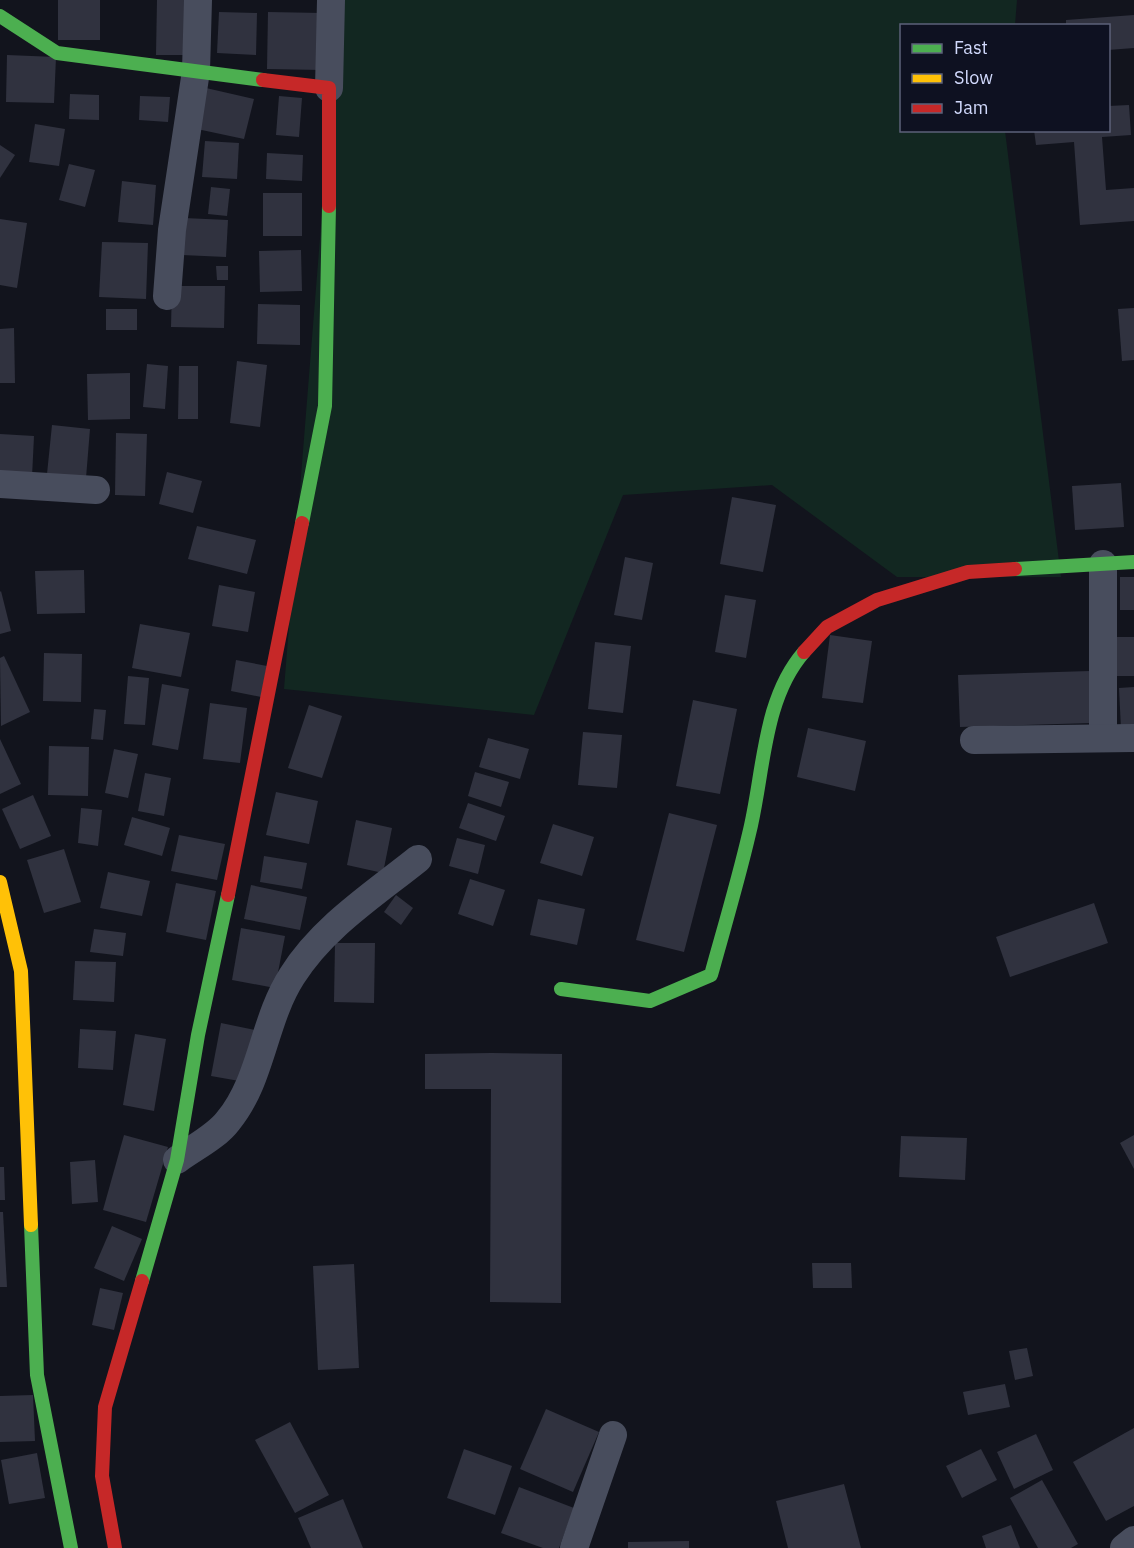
<svg xmlns="http://www.w3.org/2000/svg" width="1134" height="1548" font-family="'IBM Plex Sans',sans-serif">
<rect width="100%" height="100%" fill="#12141d"/>
<path fill="#122721" d="M339,0H1017L1015,25L902,26V130L1005,131L1061,577H897L772,485L623,495L534,715L284,689Z"/>
<g fill="#30323f">
<rect x="58" y="0" width="42" height="40"/>
<path d="M157,0H191L190,55H156Z"/>
<path d="M219,12L257,13L256,55L217,53Z"/>
<path d="M268,12L322,13V70L267,69Z"/>
<path d="M1134,15V48L1108,50V26H1066V20Z"/>
<path d="M7,55L56,57L54,103L6,102Z"/>
<path d="M206,88L254,99L244,139L197,129Z"/>
<path d="M70,94L99,95V120L69,119Z"/>
<path d="M140,96L170,97L168,122L139,120Z"/>
<path d="M279,96L302,98L299,137L276,135Z"/>
<path d="M1129,105L1131,135L1102,137L1106,190L1134,188V221L1080,225L1074,142L1036,145L1034,130H1108V106Z"/>
<path d="M35,124L65,129L59,166L29,162Z"/>
<path d="M205,141L239,143L237,179L202,177Z"/>
<path d="M0,145L15,155L0,178Z"/>
<path d="M267,153L303,155L302,181L266,179Z"/>
<path d="M69,164L95,170L85,207L59,200Z"/>
<path d="M122,181L156,185L153,225L118,222Z"/>
<path d="M211,187L230,189L227,216L208,214Z"/>
<rect x="263" y="193" width="39" height="43"/>
<path d="M184,218L228,220L226,257L182,255Z"/>
<path d="M0,219L27,223L17,288L0,285Z"/>
<path d="M102,242L148,243L146,299L99,297Z"/>
<path d="M301,250L302,291L260,292L259,251Z"/>
<path d="M216,266H228V280H217Z"/>
<path d="M172,286H225L224,328L171,327Z"/>
<path d="M258,304L300,305V345L257,344Z"/>
<path d="M1134,308V360L1122,361L1118,309Z"/>
<rect x="106" y="309" width="31" height="21"/>
<path d="M14,328L15,383H0V329Z"/>
<path d="M237,361L267,365L260,427L230,423Z"/>
<path d="M147,364L168,366L165,409L143,407Z"/>
<path d="M179,366H198V419H178Z"/>
<path d="M130,373V419L88,420L87,374Z"/>
<path d="M52,425L90,429L86,478L47,474Z"/>
<path d="M116,433L147,434L145,496L115,495Z"/>
<path d="M0,434L34,436L32,477L0,475Z"/>
<path d="M167,472L202,481L193,513L159,504Z"/>
<path d="M1121,483L1124,527L1075,530L1072,486Z"/>
<path d="M732,497L776,505L763,572L720,564Z"/>
<path d="M197,526L256,540L247,574L188,559Z"/>
<path d="M625,557L653,563L642,620L614,615Z"/>
<path d="M84,570L85,613L37,614L35,571Z"/>
<rect x="1120" y="577" width="14" height="33"/>
<path d="M219,585L255,592L248,632L212,626Z"/>
<path d="M1,591L11,631L0,634V592Z"/>
<path d="M725,595L756,600L746,658L715,652Z"/>
<path d="M140,624L190,633L181,677L132,668Z"/>
<path d="M830,635L872,641L863,703L822,698Z"/>
<rect x="1108" y="637" width="26" height="39"/>
<path d="M595,642L631,646L623,713L588,709Z"/>
<path d="M44,653L82,654L81,702L43,701Z"/>
<path d="M4,656L30,712L1,726L0,658Z"/>
<path d="M236,660L267,666L261,697L231,691Z"/>
<path d="M1090,671L1092,723L960,727L958,675Z"/>
<path d="M128,676L149,678L145,725L124,724Z"/>
<path d="M162,684L189,689L178,750L152,745Z"/>
<path d="M1134,687V729H1121L1119,688Z"/>
<path d="M693,700L737,709L720,794L676,786Z"/>
<path d="M210,703L247,708L240,763L203,759Z"/>
<path d="M309,705L342,716L322,778L288,768Z"/>
<path d="M94,709L106,710L103,740L91,739Z"/>
<path d="M808,728L866,741L855,791L797,777Z"/>
<path d="M583,732L622,735L617,788L578,785Z"/>
<path d="M488,738L529,749L520,779L479,767Z"/>
<path d="M0,739L21,784L0,794Z"/>
<path d="M49,746L89,747L88,796L48,795Z"/>
<path d="M114,749L138,754L128,798L105,793Z"/>
<path d="M475,772L509,782L501,807L468,796Z"/>
<path d="M145,773L171,778L164,816L138,811Z"/>
<path d="M276,792L318,801L309,844L266,835Z"/>
<path d="M33,795L51,836L20,849L2,809Z"/>
<path d="M468,803L505,816L496,841L459,828Z"/>
<path d="M81,808L102,810L98,846L78,843Z"/>
<path d="M669,813L717,825L684,952L636,940Z"/>
<path d="M132,817L170,828L162,856L124,845Z"/>
<path d="M356,820L392,828L383,873L347,865Z"/>
<path d="M553,824L594,837L582,876L540,863Z"/>
<path d="M179,835L225,844L217,880L171,871Z"/>
<path d="M457,838L485,845L478,874L449,866Z"/>
<path d="M64,849L81,902L44,913L27,860Z"/>
<path d="M264,856L307,863L302,889L260,882Z"/>
<path d="M108,872L150,881L142,916L100,908Z"/>
<path d="M470,879L505,890L493,926L458,914Z"/>
<path d="M176,883L216,891L206,940L166,932Z"/>
<path d="M251,885L307,897L300,930L244,919Z"/>
<path d="M396,895L413,908L401,925L384,912Z"/>
<path d="M538,899L585,909L577,945L530,935Z"/>
<path d="M1094,903L1108,943L1010,977L996,937Z"/>
<path d="M241,928L285,936L275,988L232,980Z"/>
<path d="M94,929L126,933L123,956L90,952Z"/>
<path d="M335,943H375L374,1003L334,1002Z"/>
<path d="M75,961L116,962L114,1002L73,1000Z"/>
<path d="M221,1023L255,1030L245,1082L211,1076Z"/>
<path d="M80,1029L116,1031L113,1070L78,1068Z"/>
<path d="M135,1034L166,1039L154,1111L123,1105Z"/>
<path d="M491,1053L562,1054L561,1303L490,1302L491,1089H425V1054Z"/>
<path d="M124,1135L168,1147L146,1222L103,1210Z"/>
<path d="M1134,1135V1169L1120,1143Z"/>
<path d="M901,1136L967,1138L965,1180L899,1177Z"/>
<path d="M95,1160L98,1202L72,1204L70,1162Z"/>
<path d="M0,1167H4L5,1200H0Z"/>
<path d="M0,1212H3L7,1287H0Z"/>
<path d="M112,1226L142,1239L124,1281L94,1268Z"/>
<path d="M812,1263H851L852,1288H813Z"/>
<path d="M354,1264L359,1368L318,1370L313,1266Z"/>
<path d="M100,1288L123,1293L114,1330L92,1325Z"/>
<path d="M1027,1348L1033,1376L1015,1380L1009,1351Z"/>
<path d="M1005,1384L1010,1407L968,1415L963,1392Z"/>
<path d="M33,1395L35,1441L0,1442V1396Z"/>
<path d="M546,1409L599,1432L573,1492L520,1469Z"/>
<path d="M290,1422L329,1495L295,1513L255,1440Z"/>
<path d="M1134,1428V1506L1106,1521L1073,1462Z"/>
<path d="M1036,1434L1053,1470L1014,1489L997,1452Z"/>
<path d="M464,1449L512,1466L495,1515L447,1498Z"/>
<path d="M981,1449L997,1480L962,1498L946,1466Z"/>
<path d="M37,1453L45,1498L9,1504L1,1460Z"/>
<path d="M1042,1480L1078,1544L1071,1548H1038L1010,1498Z"/>
<path d="M844,1484L861,1548H788L776,1501Z"/>
<path d="M519,1487L574,1508L559,1548H543L501,1533Z"/>
<path d="M343,1499L363,1548H311L298,1518Z"/>
<path d="M1011,1525L1020,1548H986L982,1536Z"/>
<path d="M689,1541V1548H628V1542Z"/>
</g>
<g fill="none" stroke-linecap="round" stroke-linejoin="round">
<g stroke="#484d5d" stroke-width="28">
<path d="M329,88L331,0"/>
<path d="M167,296L172,230L196,71L198,0"/>
<path d="M0,484L96,490"/>
<path d="M1103,564V738"/>
<path d="M974,740L1134,738"/>
<path d="M177,1160C193,1148 216,1137 228,1121C262,1080 263,1021 292,976C323,927 373,895 418,859"/>
<path d="M574,1548L613,1435"/>
<path d="M1124,1548L1134,1540"/>
</g>
<g stroke="#4caf50" stroke-width="14">
<path d="M0,16L57,53L263,80"/>
<path d="M302,523L325,406L329,206"/>
<path d="M1015,569L1134,562"/>
<path d="M561,989L650,1001L711,975C724,928 738,881 749,834C764,775 762,700 804,652"/>
<path d="M31,1225L37,1375L71,1548"/>
<path d="M142,1281L177,1160L198,1035L228,895"/>
</g>
<path stroke="#ffc107" stroke-width="14" d="M0,882L21,971L31,1225"/>
<g stroke="#c62828" stroke-width="14">
<path d="M263,80L329,88V206"/>
<path d="M804,652L827,627L877,600L968,572L1015,569"/>
<path d="M228,895L302,523"/>
<path d="M115,1548L102,1476L105,1407L142,1281"/>
</g>
</g>
<rect x="900" y="24" width="210" height="108" fill="#0e1121" stroke="#5c6179" stroke-width="1.5"/>
<rect x="912" y="44" width="30" height="9" fill="#4caf50" stroke="#5c6179" stroke-width="1.5"/>
<text x="954" y="54" font-size="18" fill="#d1d9fc">Fast</text>
<rect x="912" y="74" width="30" height="9" fill="#ffc107" stroke="#5c6179" stroke-width="1.5"/>
<text x="954" y="84" font-size="18" fill="#d1d9fc">Slow</text>
<rect x="912" y="104" width="30" height="9" fill="#c62828" stroke="#5c6179" stroke-width="1.5"/>
<text x="954" y="114" font-size="18" fill="#d1d9fc">Jam</text>
</svg>
